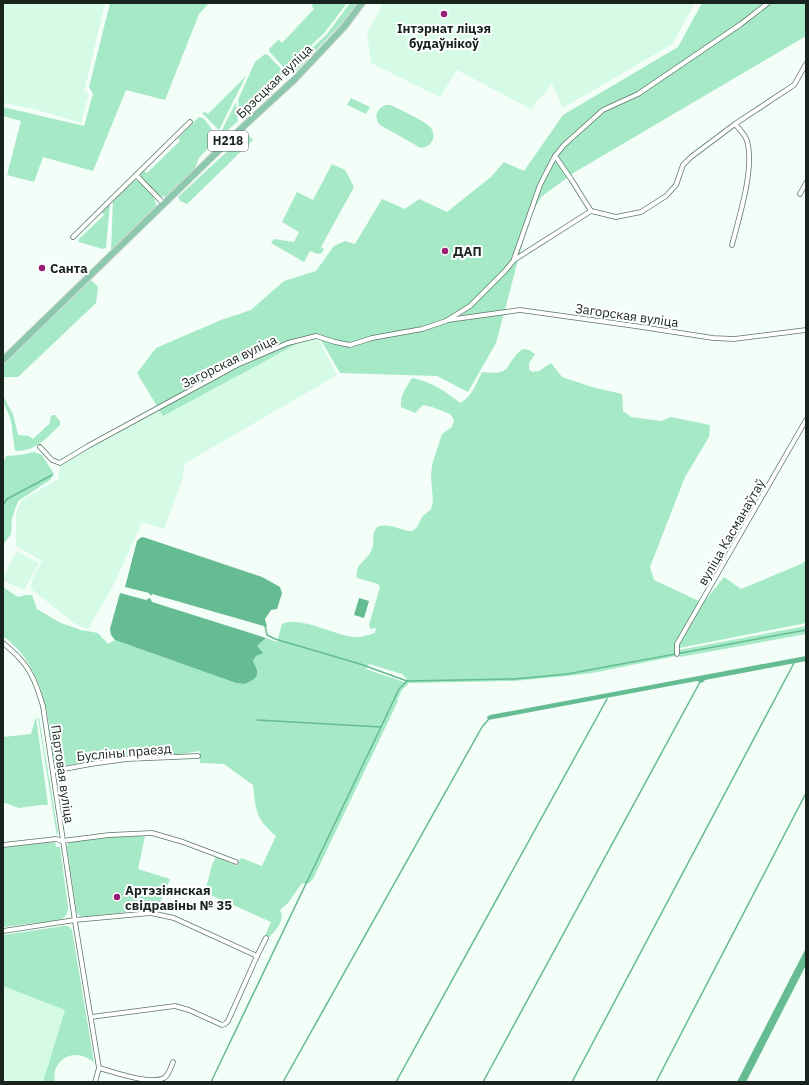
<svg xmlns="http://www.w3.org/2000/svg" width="809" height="1085" font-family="'IBM Plex Sans',sans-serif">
<rect width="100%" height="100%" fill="#f2fef7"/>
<g fill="#d5fbe7">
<path d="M3,3H105L84,92L89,93L81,123L34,109L3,103Z"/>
<path d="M383,3H695L673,43L669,46L563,108L552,84L531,109L457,70L440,97L371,63L367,34Z"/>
<path d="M316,334L337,375L184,464L183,477L164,529L142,522L114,584L88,629L77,625L31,589L32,580L42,561L16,546V514L21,501L58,479L61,458Z"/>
<path d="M17,551L39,563L24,590L3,580V577Z"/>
<path d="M3,986L65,1010L43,1082H3Z"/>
</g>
<g fill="#a5e9c6" fill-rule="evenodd">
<path d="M110,3H209L199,14L165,100L126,90L93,171L43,157L34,182L7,175L21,121L3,116V107L84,126L93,94L89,87Z"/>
<path d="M313,3H347L325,32L286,70L269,51V49L277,41L279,40L282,43L314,9L312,6Z"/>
<path d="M350,3H357L344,21L294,73H291L288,71L327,34Z"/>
<path d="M702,3H806V36L575,172L541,197L529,219L496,343L468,392L437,376L340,373L317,333L163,416L137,373L156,348L221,320L251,310L284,281L316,271L334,246L345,241L355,244L382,199L405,209L419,199L447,212L491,177L504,162L524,171L563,115L678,47Z"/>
<path d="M265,54L268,55L284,72L245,110L243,115L240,118L238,100L255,62Z"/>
<path d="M246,76L219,130L202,113L205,112L208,114Z"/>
<path d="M351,98L370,107L366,114L347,105Z"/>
<path d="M236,102L238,121L223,134L221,132Z"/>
<path d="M387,105H391C400,110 425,121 430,127C433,130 434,135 433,139C431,145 426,147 421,148L380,125C373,117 377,107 387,105Z"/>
<path d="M199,117L203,118C209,124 215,133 215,141L199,158L194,171L167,197L159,196L141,177V172L144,171L147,173L180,141L178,138Z"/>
<path d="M246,134L253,139V140L187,204L180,201L178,197Z"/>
<path d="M332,164L345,170L354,187L321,247L324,249L322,253L318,254L310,251L304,262L271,243L274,239L294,242L299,232L282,222L297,192L313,200Z"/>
<path d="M135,180L138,181C146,188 158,197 156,209L111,250L113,200Z"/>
<path d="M110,203L106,248L103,249L79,242L78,240L104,215L102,212Z"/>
<path d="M90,279L98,287L96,303L18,377H3V365Z"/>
<path d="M523,349L529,350L535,354L529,363V369L532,372L539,371L551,363L562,377L592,387L622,394L623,411L631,417L661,421L671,417L710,425L709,437L685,477L650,567L654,580L703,603L724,577L741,589L801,564L806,561V623L679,648L675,653L676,656L592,673L567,676L514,681L409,683L402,690L397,700L398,701L313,879L309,883L304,884L302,883L288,903L280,910C286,920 275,931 268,938H264L271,922L204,892C210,880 209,868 216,857L237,866L241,858L262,866L276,836C255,818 256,810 253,785L224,764L200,763V751L174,755L129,757L67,765L57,764C49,757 50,734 49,723C44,690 31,656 3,636V587L18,597L26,595H32L37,609L52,618L61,623L81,630L98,633L108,644L115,640L236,683L245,684L254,678L257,675V670L253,661L256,656L257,646L266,638L277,642L282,624C299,615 337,637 356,637C363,637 369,635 375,633L376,628L371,629L369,625L380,587L378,584L357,578C355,563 365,563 371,551C376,542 370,536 377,527C389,522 400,531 413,531L417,527L422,517L431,509L433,502L431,476L432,465L442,434L452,427L454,421L453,418L450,414L432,407L423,405L415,413L401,407C400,395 406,388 412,378C430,381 447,392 460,403C472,397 476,384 482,372C516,376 502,364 523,349ZM369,664L402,674L407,679L404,682L366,669Z"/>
<path d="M3,396L13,414L18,435L29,436L33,439L50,423V419L52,415H55L60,421V425C45,439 37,451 15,451L11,420L3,401Z"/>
<path d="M34,452L42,455L54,474L50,480L18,501L12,518L11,534L3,545V463L6,456L20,455Z"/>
<path d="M806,626V634L680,657L679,650Z"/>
<path d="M36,717L48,805H40L19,808L3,802V737L31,734Z"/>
<path d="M38,718H39L58,832L57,836Z"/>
<path d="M145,836L138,869L170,879L159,905L158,911L146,910L82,917C78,914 76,913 76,908L67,847L69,842L111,837Z"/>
<path d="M55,842L56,847H60L68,907C68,913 66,917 60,920L3,927V847Z"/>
<path d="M64,926H68L72,930L94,1062C90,1060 87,1057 82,1056C66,1051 51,1065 55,1082H43L65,1010L3,986V935Z"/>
</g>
<g fill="#65bb92">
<path d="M143,537L262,577L280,587L282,593L277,609L271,610L265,619L267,627L152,594L151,596L149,593L125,587L137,541L140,538Z"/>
<path d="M120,593L146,600L150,598L152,602L266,638L257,646L263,653L256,656L253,661L257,670V675L254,679L245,684L236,683L115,640L111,635L110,629Z"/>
<path d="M359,598L369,601L364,618L354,615Z"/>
<path d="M806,656V661L705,680L702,683L697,681L488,720L487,717L490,715Z"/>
<path d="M806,948V965L746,1082H737Z"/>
</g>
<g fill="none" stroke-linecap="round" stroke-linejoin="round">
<g stroke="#65bb92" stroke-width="1.5">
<path d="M3,505L7,499L52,475"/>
<path d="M265,626L267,635L275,639L360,664L407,681L514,679L567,674L806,630"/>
<path d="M257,720L381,727"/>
<path d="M211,1082L381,727L399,689L407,681"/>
<path d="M283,1082L482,727L488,720"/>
<path d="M396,1082L607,699"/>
<path d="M483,1082L700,682"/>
<path d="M572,1082L794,663"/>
<path d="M656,1082L806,793"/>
</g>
<g stroke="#5d7769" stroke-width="5.5">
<g id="street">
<path d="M555,156L571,179L591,211"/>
<path d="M136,175L190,122"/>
<path d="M800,194L806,183"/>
<path d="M591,211L616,217L641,212L666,196L676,185L683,165L691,157L735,124"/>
<path d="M73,237L136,175L164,204"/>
<path d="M732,245C739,217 755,168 747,141C746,135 739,129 735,124L794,85L806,64"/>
<path d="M514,259L540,185L555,156L564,145L603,110L638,94L741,24L768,3"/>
<path d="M448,320L520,310L635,326L713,338L734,339L806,330"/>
<path d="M40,447L52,460L60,463L88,446L237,365L288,343L316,336L335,342L350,345L372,338L422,329L446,321L470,306L505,271L514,260L591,211"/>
<path d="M3,643C9,648 16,654 21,660C33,673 38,690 43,706L76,928L99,1068L95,1082"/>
<path d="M677,654V644L806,420"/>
<path d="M53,771L91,764L127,759L198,756"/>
<path d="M3,845L56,839L62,841L109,835L152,833L183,842L236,862"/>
<path d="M3,931L75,920L151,913L174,918L257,956"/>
<path d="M91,1017L175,1006L189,1010L222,1025L225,1024L228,1021L257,956L266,938"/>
<path d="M99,1068C115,1072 149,1085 164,1078C169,1075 171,1067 173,1062"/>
</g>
</g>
<g stroke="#d5d7d6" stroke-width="8">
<path id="primary" d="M3,360L247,123L294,80L344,27L362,3"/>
</g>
<use href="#street" stroke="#fff" stroke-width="4"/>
<use href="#primary" stroke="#8cc8ae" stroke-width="6"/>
</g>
<g fill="#971d77" stroke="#fff" stroke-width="1.5">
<circle cx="444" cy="14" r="4"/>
<circle cx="445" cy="251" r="4"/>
<circle cx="42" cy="268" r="4"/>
<circle cx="117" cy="897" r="4"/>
</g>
<g text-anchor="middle" stroke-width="4" stroke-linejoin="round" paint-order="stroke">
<rect fill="#fff" stroke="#5d6561" stroke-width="1" x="208" y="131" width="40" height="20" rx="3"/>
<g font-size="12" font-weight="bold" fill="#18231d">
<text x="228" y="145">Н218</text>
</g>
<g font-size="13" font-weight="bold" fill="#18231d" stroke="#fff" text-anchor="start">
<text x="444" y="33" text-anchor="middle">Інтэрнат ліцэя<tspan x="444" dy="15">будаўнікоў</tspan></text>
<text x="453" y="256">ДАП</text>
<text x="50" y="273">Санта</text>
<text x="125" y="895">Артэзіянская<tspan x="125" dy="15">свідравіны № 35</tspan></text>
</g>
<g font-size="13" fill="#18231d" stroke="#fff">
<text transform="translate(274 81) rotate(-44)" y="5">Брэсцкая вуліца</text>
<text transform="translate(627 315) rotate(8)" y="5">Загорская вуліца</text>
<text transform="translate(229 361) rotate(-26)" y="5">Загорская вуліца</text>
<text transform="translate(731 532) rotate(-60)" y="5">вуліца Касманаўтаў</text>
<text transform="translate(124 752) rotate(-5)" y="5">Бусліны праезд</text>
<text transform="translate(63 774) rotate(82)" y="5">Партовая вуліца</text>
</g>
</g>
<rect width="809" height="1085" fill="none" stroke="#18231d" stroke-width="8"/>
</svg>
